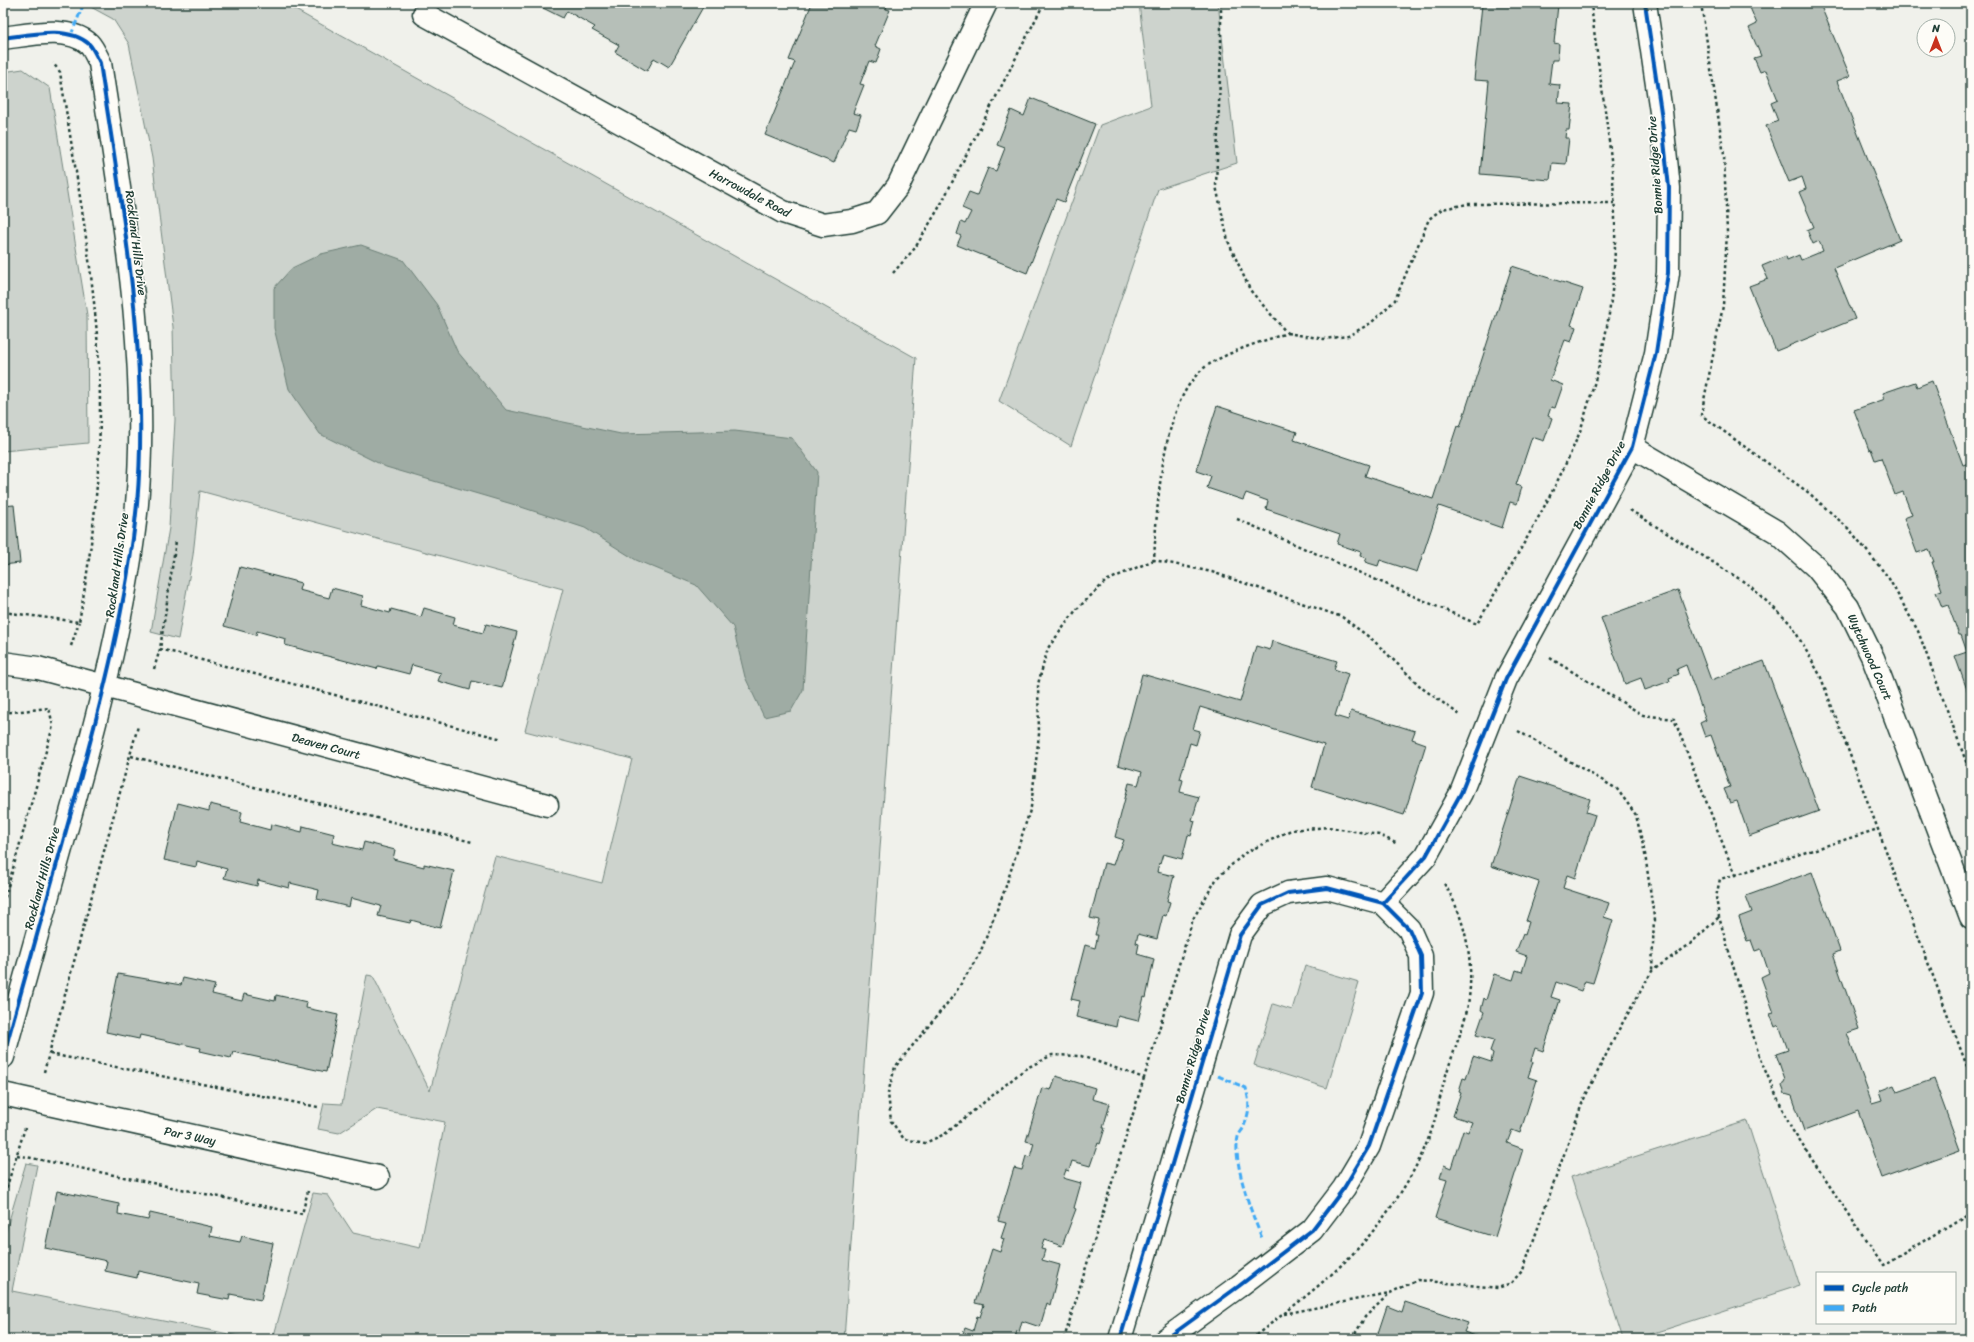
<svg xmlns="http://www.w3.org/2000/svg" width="1974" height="1342" font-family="Sriracha,sans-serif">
<rect width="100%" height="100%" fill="#f0f1eb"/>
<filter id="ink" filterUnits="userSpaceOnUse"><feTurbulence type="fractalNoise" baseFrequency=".025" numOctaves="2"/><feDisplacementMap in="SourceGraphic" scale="8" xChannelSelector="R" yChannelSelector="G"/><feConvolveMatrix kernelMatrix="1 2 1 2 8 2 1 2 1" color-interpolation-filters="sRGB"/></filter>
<g filter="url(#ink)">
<g fill="#cdd3cd" stroke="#768880">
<path d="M37,3H283L916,358L844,1339H273L313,1193L328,1195L353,1233L420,1248L445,1122L377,1109L339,1133L318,1129L324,1103L342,1104L367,975L373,976L430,1091L495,856L602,883L632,759L525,731L563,589L200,491L193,555L178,639L151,632L169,528L175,420L173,327L152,158L129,44L113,19L89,6L55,3L37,5Z"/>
<path d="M1139,3H1218L1237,163L1158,189L1071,446L999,401L1100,125L1151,106Z"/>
<path d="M23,69L50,88L87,315L88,443L3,451V72Z"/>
<path d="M1305,966L1359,982L1327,1088L1254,1065L1273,1004L1292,1010Z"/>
<path d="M1747,1121L1800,1286L1636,1339H1623L1571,1177Z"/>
<path d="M26,1163L37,1165L12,1291L254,1339H3V1241Z"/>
</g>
<path fill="#9faca4" stroke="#6c8077" d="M361,245L403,260L437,305L457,351L506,410L621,434L735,431L792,438L817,472L803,690L791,711L764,717L745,677L733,627L696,585L636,560L585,528L512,504L386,467L320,434L289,389L274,328V288L292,268L321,254Z"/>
<g fill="#b6bfb8" stroke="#1f3d34">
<path d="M533,3H697L703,7L669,67L654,58L647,71L615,52L619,45L592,30L595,27L567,11L563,18Z"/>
<path d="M812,3H888L886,9L890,10L875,46L881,49L876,63L869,61L860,84L864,85L853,113L861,115L856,129L849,127L834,163L765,135L795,62L789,60Z"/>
<path d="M1470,3H1547L1558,5L1554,43L1559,44L1558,60H1552L1549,84L1560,85L1558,103L1572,104L1569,130H1566L1565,138H1569L1566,164L1552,163L1550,180L1480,174L1489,81L1474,80L1482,5Z"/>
<path d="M1748,3H1822L1820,4L1850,76L1837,81L1900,240L1834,268L1855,319L1776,351L1749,286L1768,279L1762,266L1786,256L1787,260L1799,255L1801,260L1823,251L1819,241L1813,244L1807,230L1814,227L1799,192L1806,189L1802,177L1789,182L1766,126L1778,121L1771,103L1778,100L1766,70L1760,72L1754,58L1761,56L1749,28L1757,24Z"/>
<path d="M1031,98L1095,124L1064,202L1056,199L1027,273L957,245L961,236L957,234L961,222L965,224L971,212L962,208L969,192L977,195L988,168L996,171L1005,148L997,145L1011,110L1024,116Z"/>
<path d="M1512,266L1583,289L1571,325L1576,327L1571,342L1565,340L1550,380L1563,385L1555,408L1551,407L1548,416L1552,418L1544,441L1532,437L1516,485L1522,487L1517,504L1510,502L1502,528L1439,506L1417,572L1380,560L1378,566L1365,562L1367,558L1360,556L1361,552L1337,544L1340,534L1266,509L1268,501L1246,493L1243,500L1207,488L1211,476L1196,471L1217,406L1297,432L1294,440L1369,465L1365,476L1433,499L1457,426L1460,427Z"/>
<path d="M1932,381L1963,465L1971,462V701L1955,656L1967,652L1961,635H1959L1948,605L1942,607L1936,592L1942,590L1932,562H1934L1929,549L1917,553L1904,518L1912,515L1903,492L1895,495L1881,458L1875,460L1871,449L1869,450L1854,410L1885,399L1883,393L1915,382L1917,387Z"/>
<path d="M14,505L20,563L3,565V506Z"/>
<path d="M240,567L301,583L299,590L329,598L332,588L363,596L361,605L390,613L391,609L421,617L424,608L455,617L453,625L483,633L486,624L517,632L502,688L472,681L470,690L438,681L441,673L412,665L409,674L378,666L377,669L285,645L286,639L257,631L256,635L224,626Z"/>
<path d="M1678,590L1711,680L1764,661L1819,811L1749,836L1737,801L1730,803L1724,789L1730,787L1711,735L1705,737L1700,723L1706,720L1686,665L1677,669L1679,674L1669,678L1670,681L1645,690L1641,678L1625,684L1601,618Z"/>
<path d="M1272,641L1337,661L1334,669L1348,674L1335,716L1348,720L1351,711L1415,731L1412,739L1426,744L1404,815L1312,787L1324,745L1200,707L1193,729L1200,731L1196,745L1190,743L1180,779L1183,780L1180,792L1199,797L1192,820L1195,821L1191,836L1188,835L1182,859L1163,854L1160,864L1159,863L1157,872L1174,876L1167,901L1170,902L1166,916L1163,915L1157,939L1138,934L1136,943L1139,944L1137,954L1154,959L1146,998L1144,997L1138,1021L1118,1016L1116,1027L1076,1017L1080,1001L1071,999L1085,945L1095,948L1098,935H1095L1099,920L1090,918L1104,863L1113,865L1118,850H1120L1124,840L1115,837L1129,783L1138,785L1142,772L1118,765L1142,674L1240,702L1256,646L1270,650Z"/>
<path d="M1520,776L1590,799L1586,812L1595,815L1575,878L1567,875L1563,888L1609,903L1604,917L1613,920L1593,983L1585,981L1581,991L1556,982L1551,997L1560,1000L1543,1051L1535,1048L1531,1061L1533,1062L1528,1077L1537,1080L1520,1133L1512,1130L1507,1143L1523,1149L1495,1237L1435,1218L1447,1180L1440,1178L1444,1165L1451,1168L1463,1130L1468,1132L1472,1122L1453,1116L1461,1092L1459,1091L1463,1078L1466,1079L1473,1056L1491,1062L1493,1053L1490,1051L1494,1040L1476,1035L1484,1012L1481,1010L1484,998L1486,1000L1494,974L1513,980L1516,970L1522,972L1527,956L1516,952L1523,934L1525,935L1529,922L1526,921L1539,882L1491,866Z"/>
<path d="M178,803L209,811L210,804L242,812L240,822L270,830L271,824L302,832L303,826L334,834L332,843L362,850L364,842L395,850L393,859L424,867V864L454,871L440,928L411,920L410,923L378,916L381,906L351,898L349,907L317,899L319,890L290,883L289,888L258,880L257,886L224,878L227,869L197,861L196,867L164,860Z"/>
<path d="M1812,872L1840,951L1833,954L1859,1029L1847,1033L1872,1103L1882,1100L1879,1091L1894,1085L1897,1092L1934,1079L1960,1150L1882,1178L1858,1111L1804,1131L1792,1096L1785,1094L1782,1086L1785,1080L1776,1054L1788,1050L1779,1025L1775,1027L1770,1014L1774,1013L1761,977L1769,973L1761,949L1755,951L1751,940L1747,941L1739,917L1752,912L1746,896Z"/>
<path d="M118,974L181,985L183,978L215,985L212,994L242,1001L244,994L275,1001L276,995L307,1002L306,1008L338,1015L326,1072L233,1052L231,1058L200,1051L201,1048L140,1035L139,1039L106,1032Z"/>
<path d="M1056,1076L1095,1088L1092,1099L1110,1104L1103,1128H1105L1100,1144L1098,1143L1090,1166L1072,1161L1069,1171L1066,1170L1063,1178L1081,1183L1074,1208L1076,1209L1062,1246L1044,1240L1041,1249L1045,1250L1042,1260L1060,1265L1050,1305L1047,1303L1040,1327L1022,1321L1019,1332L1017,1331L1015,1339H961L965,1328L973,1331L977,1316L980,1317L984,1305L975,1303L992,1249L1000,1252L1004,1239L1001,1238L1006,1223L998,1221L1014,1168L1022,1170L1026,1156L1030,1157L1034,1143L1026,1141L1042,1088L1051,1090Z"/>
<path d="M57,1191L119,1204L118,1214L148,1220L150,1213L212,1227L210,1236L240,1242L242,1236L273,1243L261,1300L230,1294L229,1300L197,1294L199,1284L138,1271L137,1278L105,1271L107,1261L45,1248Z"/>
<path d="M1405,1302L1468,1323L1464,1332L1476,1336L1474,1339H1376L1387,1306L1402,1312Z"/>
</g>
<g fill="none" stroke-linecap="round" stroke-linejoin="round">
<g stroke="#1f3d34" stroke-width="25">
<g id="minor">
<path d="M424,14L783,212L823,225L852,221L877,213L898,186L986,3"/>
<path d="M3,38C28,35 68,25 89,44C93,48 97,57 100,63C122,208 150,356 137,504C127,606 101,703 74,802C50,887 27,972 3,1057"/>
<path d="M1632,447L1777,532L1816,567L1848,607L1873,658L1971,917"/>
<path d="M3,663L38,668L547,805"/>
<path d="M1383,903L1426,856L1461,793L1506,679L1632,447L1656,353L1668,273L1669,188L1661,112L1645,3"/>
<path d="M3,1094L378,1177"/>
<path d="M1120,1339L1240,935L1262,905L1288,893L1327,888L1383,903L1409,929L1421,956L1422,993L1369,1146L1344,1188L1312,1230L1239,1286L1166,1339"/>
</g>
</g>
<g stroke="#1f3d34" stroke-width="2.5" stroke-dasharray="3 3" stroke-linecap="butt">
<path d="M1221,3V50L1216,186L1228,241L1250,290L1287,333C1261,342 1232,350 1208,365C1161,396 1157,508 1154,560L1212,572L1342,617L1373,640L1422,688L1460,715"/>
<path d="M1701,3L1724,155L1727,232L1723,306L1701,415L1809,493L1850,530L1888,577L1918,631L1971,775"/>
<path d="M893,273L915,248L940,206L1044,3"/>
<path d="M1287,333L1324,339L1348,336L1371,323L1395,300L1429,219L1442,209L1468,204L1614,203"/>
<path d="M1630,510L1749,585L1791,624L1820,675L1971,1077"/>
<path d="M1237,519L1477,624C1511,565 1548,506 1575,443C1581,431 1584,418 1588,405C1604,353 1614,299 1615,244C1617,164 1599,83 1591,3"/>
<path d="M1154,560L1106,581L1076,610L1048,648L1038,684L1039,734L1031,807L1005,889L980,953L954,995L895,1067L888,1093L891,1121L904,1139L925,1143L945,1134L1025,1069L1052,1055L1081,1056L1144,1078L1193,919L1217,878L1245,853L1291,830L1328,827L1379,835L1398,844"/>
<path d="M3,612L79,622C94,538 103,452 99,366C94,267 75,170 60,72L53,63"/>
<path d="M71,646L79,622"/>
<path d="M160,649L502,739"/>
<path d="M1550,658L1643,715L1674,719L1735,875L1720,879L1716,897L1719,917L1760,1059L1791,1128L1883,1266L1971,1212"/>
<path d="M154,669L160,649L176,541"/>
<path d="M3,713L49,708L53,726L3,904"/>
<path d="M1518,731L1617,789L1636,815L1645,854L1654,917L1652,971"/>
<path d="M131,756L472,842"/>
<path d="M1735,875L1878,829"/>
<path d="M50,1054L318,1107"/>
<path d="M44,1072L138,726"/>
<path d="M17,1155L302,1214L308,1191"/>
<path d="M3,1199L25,1128"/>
<path d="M1284,1314L1389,1293"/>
<path d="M1064,1339L1144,1078"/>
<path d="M1251,1339C1296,1304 1342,1271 1377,1226C1398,1199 1417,1169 1429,1137C1436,1120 1439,1100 1444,1082C1450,1060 1459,1040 1465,1018C1477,974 1468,920 1443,882"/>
<path d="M1352,1339L1365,1317L1390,1293L1417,1280L1498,1288L1511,1283L1523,1270L1583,1101L1618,1031L1652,971L1690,944L1719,917"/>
</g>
<use href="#minor" stroke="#fdfcf7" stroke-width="22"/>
<g stroke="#3fa9f5" stroke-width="3" stroke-dasharray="6 3" stroke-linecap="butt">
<path d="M71,35L84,3"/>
<path d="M1218,1076L1246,1088C1250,1105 1250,1110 1244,1126C1243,1130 1239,1133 1238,1137C1232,1161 1252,1215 1262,1238"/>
</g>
<g stroke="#fdfcf7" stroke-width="6">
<g id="cycleway">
<path d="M3,38C28,35 68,25 89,44C93,48 97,57 100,63C122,208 150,356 137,504C127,606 101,703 74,802C50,887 27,972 3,1057"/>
<path d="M1383,903L1426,856L1461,793L1506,679L1632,447L1656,353L1668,273L1669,188L1661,112L1645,3"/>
<path d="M1120,1339L1240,935L1262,905L1288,893L1327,888L1383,903L1409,929L1421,956L1422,993L1369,1146L1344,1188L1312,1230L1239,1286L1166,1339"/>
</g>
</g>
<use href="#cycleway" stroke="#0057b8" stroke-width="4"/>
</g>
</g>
<g text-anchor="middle" stroke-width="3.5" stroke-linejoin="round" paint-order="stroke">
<g font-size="12" fill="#1f3d34" stroke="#fdfcf7">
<text transform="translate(1655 165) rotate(-94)" y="4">Bonnie Ridge Drive</text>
<text transform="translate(750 193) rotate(28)" y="4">Harrowdale Road</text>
<text transform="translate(136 243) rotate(83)" y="4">Rockland Hills Drive</text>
<text transform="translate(1599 485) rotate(-62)" y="4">Bonnie Ridge Drive</text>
<text transform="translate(117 565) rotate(-82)" y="4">Rockland Hills Drive</text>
<text transform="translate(1870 657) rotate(66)" y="4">Wytchwood Court</text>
<text transform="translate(326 746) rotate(15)" y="4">Deaven Court</text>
<text transform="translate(42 878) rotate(-75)" y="4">Rockland Hills Drive</text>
<text transform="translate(1193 1056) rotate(-74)" y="4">Bonnie Ridge Drive</text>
<text transform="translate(190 1136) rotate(12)" y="4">Par 3 Way</text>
</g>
</g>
<rect width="1974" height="1342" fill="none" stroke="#fdfcf7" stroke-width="16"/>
<rect x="8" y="8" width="1958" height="1326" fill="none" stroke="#1f3d34" stroke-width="1.5" filter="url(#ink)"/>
<rect x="1816" y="1272" width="140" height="52" fill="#fdfcf7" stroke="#a4b0a9"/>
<rect x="1824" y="1285" width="20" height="6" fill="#0057b8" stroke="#a4b0a9"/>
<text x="1852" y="1292" font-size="12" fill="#1f3d34">Cycle path</text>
<rect x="1824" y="1305" width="20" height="6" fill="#3fa9f5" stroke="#a4b0a9"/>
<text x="1852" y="1312" font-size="12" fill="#1f3d34">Path</text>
<g transform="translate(1936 38)"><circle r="19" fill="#fdfcf7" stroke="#a4b0a9"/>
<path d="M0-3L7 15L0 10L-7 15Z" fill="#c8321e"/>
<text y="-6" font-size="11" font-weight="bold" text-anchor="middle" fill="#1f3d34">N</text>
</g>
</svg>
